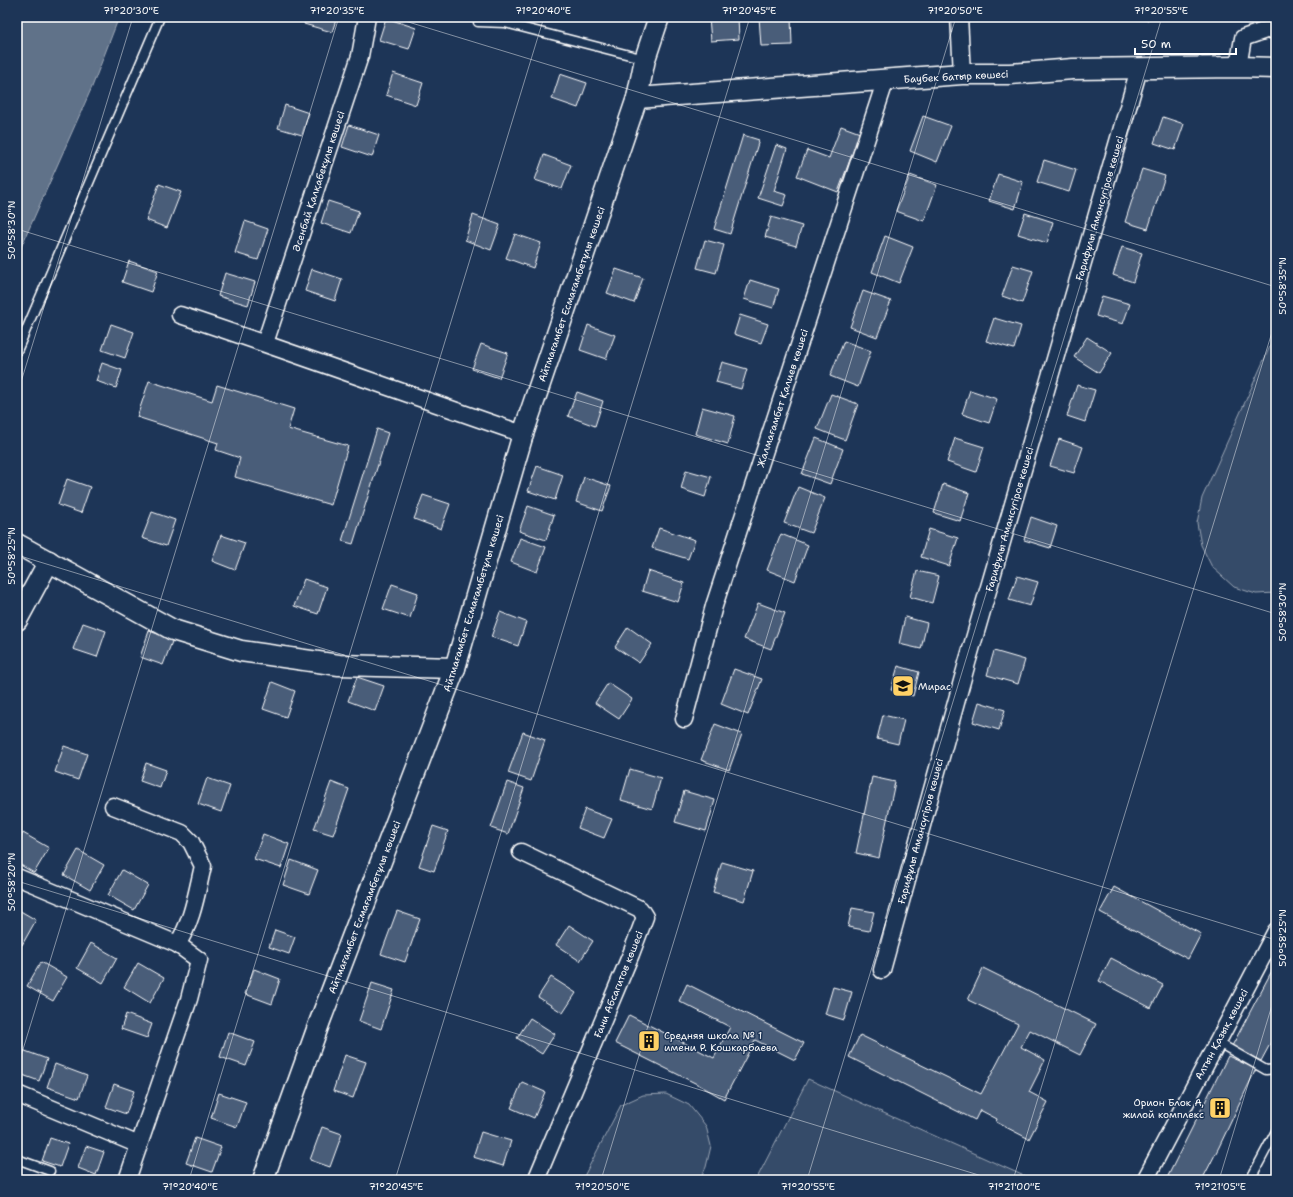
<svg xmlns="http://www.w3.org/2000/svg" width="1293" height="1197" font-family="'Shantell Sans',sans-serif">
<rect width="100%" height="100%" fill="#1d3557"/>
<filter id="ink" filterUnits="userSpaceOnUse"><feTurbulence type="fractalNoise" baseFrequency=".025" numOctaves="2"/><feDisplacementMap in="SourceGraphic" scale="8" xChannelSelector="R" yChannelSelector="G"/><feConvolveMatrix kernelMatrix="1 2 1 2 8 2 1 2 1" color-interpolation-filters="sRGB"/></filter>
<g filter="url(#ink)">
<g fill="#364b69" stroke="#9aa5b4">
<path d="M1276,333V593L1256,594L1234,587L1212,567L1201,545L1197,523L1202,498Z"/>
<path d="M808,1079L1033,1180H756Z"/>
<path d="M666,1094L689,1105L706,1126L711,1146L706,1167L700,1180H582L621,1105L643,1095Z"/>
</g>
<path fill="#617289" stroke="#a0aab8" d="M17,17H119L92,87L17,256Z"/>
<g fill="#4a5d79" stroke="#fff">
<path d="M306,17H337L332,32L304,24Z"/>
<path d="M709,17H738L739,39L711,41Z"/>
<path d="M759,17H791L792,45L761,46Z"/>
<path d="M1122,17H1148V20L1122,19Z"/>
<path d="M386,18L416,28L409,49L379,40Z"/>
<path d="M393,73L423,83L416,105L386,95Z"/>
<path d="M560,74L587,83L578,108L552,99Z"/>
<path d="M285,105L309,113L302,135L278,128Z"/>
<path d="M923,116L951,126L937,162L910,151Z"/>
<path d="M1163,117L1184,124L1175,150L1154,143Z"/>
<path d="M349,125L379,135L372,157L342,147Z"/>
<path d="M841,126L860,133L838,192L797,176L807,150L829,158Z"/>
<path d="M743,135L759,140L730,234L714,229Z"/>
<path d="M776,145L787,149L774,191L787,195L783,206L758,198Z"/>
<path d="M544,155L571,165L562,189L535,180Z"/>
<path d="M1044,160L1076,170L1069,192L1037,182Z"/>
<path d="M1142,169L1165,176L1148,229L1125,222Z"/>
<path d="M998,174L1023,182L1015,209L989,201Z"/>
<path d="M910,175L937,185L924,221L896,211Z"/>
<path d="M159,184L181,192L167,228L146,220Z"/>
<path d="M328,201L359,211L351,233L321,223Z"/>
<path d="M1025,213L1053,222L1047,243L1018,234Z"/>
<path d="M473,215L500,225L491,250L465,240Z"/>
<path d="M771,217L802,226L796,246L765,237Z"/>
<path d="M245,221L268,229L258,260L235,253Z"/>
<path d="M515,234L541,243L533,268L506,258Z"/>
<path d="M885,236L913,247L899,283L872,272Z"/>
<path d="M705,240L724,245L716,273L697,268Z"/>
<path d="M1122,247L1142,253L1133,282L1113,275Z"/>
<path d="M129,261L158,271L151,292L122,282Z"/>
<path d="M1013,265L1033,271L1022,303L1002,296Z"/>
<path d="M312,269L342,279L335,301L305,291Z"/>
<path d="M616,269L643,278L634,303L607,293Z"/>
<path d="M225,273L255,282L248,305L218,296Z"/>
<path d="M750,280L779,289L773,308L744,299Z"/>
<path d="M863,291L891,301L877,337L850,327Z"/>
<path d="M1102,296L1130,304L1123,324L1096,316Z"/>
<path d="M740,315L768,324L761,343L734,334Z"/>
<path d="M994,318L1021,326L1014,349L986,341Z"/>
<path d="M111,324L134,332L125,358L102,350Z"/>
<path d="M588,325L615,335L606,359L580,350Z"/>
<path d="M1087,337L1112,353L1099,373L1074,357Z"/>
<path d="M844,341L871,351L858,387L830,376Z"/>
<path d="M481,344L508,353L499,378L472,369Z"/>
<path d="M722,362L747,369L741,389L716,382Z"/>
<path d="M102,363L122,370L116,388L96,381Z"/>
<path d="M149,381L212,401L217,385L294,409L288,429L348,446L331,505L235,477L240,458L216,450L218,443L137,417Z"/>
<path d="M1077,385L1095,390L1085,422L1067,416Z"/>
<path d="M970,390L997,399L989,423L962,414Z"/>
<path d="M577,392L603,401L595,426L568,416Z"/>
<path d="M831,394L858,404L845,440L817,429Z"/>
<path d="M702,407L735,416L728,444L695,434Z"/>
<path d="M377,429L388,433L353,544L342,541Z"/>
<path d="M816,438L843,449L830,484L802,474Z"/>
<path d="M955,438L984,447L976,472L947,462Z"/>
<path d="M1059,439L1083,447L1074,473L1050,466Z"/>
<path d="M537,466L563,475L555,500L528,491Z"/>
<path d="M686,470L711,477L705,497L681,489Z"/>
<path d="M584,477L611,486L602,511L576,502Z"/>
<path d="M67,479L90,487L81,513L58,505Z"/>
<path d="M943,484L969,493L960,521L934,513Z"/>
<path d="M798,487L825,498L811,533L784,523Z"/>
<path d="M423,495L450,504L441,529L414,519Z"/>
<path d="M528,506L554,515L546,540L519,531Z"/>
<path d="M152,512L175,520L166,546L142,538Z"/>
<path d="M1031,517L1057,526L1050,548L1024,540Z"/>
<path d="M659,528L695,540L688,559L652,548Z"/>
<path d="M929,529L958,538L949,566L921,557Z"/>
<path d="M781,534L808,545L795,581L767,570Z"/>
<path d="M221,535L245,543L235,570L212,561Z"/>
<path d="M520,538L546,547L537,572L511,562Z"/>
<path d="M648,571L684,583L678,602L642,591Z"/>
<path d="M917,571L939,576L932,603L910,597Z"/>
<path d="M1017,576L1038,582L1030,606L1009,600Z"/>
<path d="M304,579L327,587L318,614L294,606Z"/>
<path d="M392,584L418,593L410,618L383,609Z"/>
<path d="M758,603L785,613L771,649L744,639Z"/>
<path d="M500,612L526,622L518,646L491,637Z"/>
<path d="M905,617L927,623L921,649L899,644Z"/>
<path d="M83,623L106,631L97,657L73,649Z"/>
<path d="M628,627L652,644L639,663L615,647Z"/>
<path d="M149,631L173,639L163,665L140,657Z"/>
<path d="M994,651L1025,660L1018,684L987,675Z"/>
<path d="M898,666L919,672L913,696L891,690Z"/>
<path d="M734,669L762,679L748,715L721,704Z"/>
<path d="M357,677L384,686L375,711L348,701Z"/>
<path d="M272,682L295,691L286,717L263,709Z"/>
<path d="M608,683L632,699L619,719L595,703Z"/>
<path d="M979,702L1005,710L999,730L973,722Z"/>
<path d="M883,715L904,720L898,744L877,739Z"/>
<path d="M715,724L742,734L729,770L701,760Z"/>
<path d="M523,732L545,740L531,781L508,773Z"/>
<path d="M64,746L87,754L78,780L55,772Z"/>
<path d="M146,763L166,770L160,788L140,781Z"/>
<path d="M630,769L661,778L652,809L621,800Z"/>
<path d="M872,777L895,782L879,858L856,853Z"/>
<path d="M207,778L230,786L221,812L198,804Z"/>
<path d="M331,782L349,789L333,835L314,829Z"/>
<path d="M507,782L524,788L508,834L491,828Z"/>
<path d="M684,791L715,800L706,831L675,822Z"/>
<path d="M585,809L612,819L604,838L578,828Z"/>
<path d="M433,826L448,831L434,871L419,866Z"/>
<path d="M23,833L49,848L34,873L17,863V843Z"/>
<path d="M263,834L289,844L281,868L254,859Z"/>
<path d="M78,850L104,865L90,890L64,875Z"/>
<path d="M291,860L318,870L309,894L283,885Z"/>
<path d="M722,862L753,871L744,901L713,892Z"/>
<path d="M122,870L148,885L134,910L108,895Z"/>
<path d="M1114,887L1201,934L1188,959L1100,912Z"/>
<path d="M852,908L874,912L869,931L848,927Z"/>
<path d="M17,909L36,920L22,945L17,942Z"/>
<path d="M397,911L420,919L405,962L381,954Z"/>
<path d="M569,925L593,941L580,961L556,945Z"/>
<path d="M275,930L295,937L289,954L269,947Z"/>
<path d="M91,943L117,958L103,983L77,968Z"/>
<path d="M1111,958L1163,985L1151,1008L1099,981Z"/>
<path d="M41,962L67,977L53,1001L27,986Z"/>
<path d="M138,963L164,978L150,1003L124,987Z"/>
<path d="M1276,963V1033L1261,1061L1232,1046Z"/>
<path d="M983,968L1096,1024L1080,1055L1030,1030L1021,1047L1045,1060L1029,1092L1048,1102L1029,1139L996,1122L997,1119L980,1110L975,1120L849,1057L860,1035L981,1094L1018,1024L968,1000Z"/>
<path d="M254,969L280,979L272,1004L245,994Z"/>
<path d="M551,977L576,993L563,1013L538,997Z"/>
<path d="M372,983L394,990L381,1029L359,1021Z"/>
<path d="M687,984L804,1043L795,1060L755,1040L724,1099L699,1085L615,1043L629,1015L714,1058L730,1027L679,1001Z"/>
<path d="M833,987L852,992L844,1020L825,1014Z"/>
<path d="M126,1014L152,1024L147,1038L121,1029Z"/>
<path d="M530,1018L555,1034L542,1054L517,1038Z"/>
<path d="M228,1032L255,1042L246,1066L220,1057Z"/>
<path d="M17,1048L47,1059L39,1081L17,1073Z"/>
<path d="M345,1055L366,1062L353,1098L333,1091Z"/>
<path d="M1228,1056L1256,1069L1219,1147L1202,1180H1166Z"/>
<path d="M55,1064L87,1076L79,1098L47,1087Z"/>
<path d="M522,1082L545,1092L534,1118L511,1108Z"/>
<path d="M114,1084L134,1091L126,1114L106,1107Z"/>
<path d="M219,1093L246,1102L237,1127L211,1118Z"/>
<path d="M322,1127L342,1134L330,1167L310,1160Z"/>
<path d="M481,1132L511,1141L503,1166L473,1157Z"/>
<path d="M50,1138L68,1144L60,1167L42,1161Z"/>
<path d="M195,1138L221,1147L212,1172L186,1163Z"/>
<path d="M86,1146L104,1152L96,1175L78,1168Z"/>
</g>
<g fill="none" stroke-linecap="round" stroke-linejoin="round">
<g stroke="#fff" stroke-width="11">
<g id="service">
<path d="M478,22L505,23L645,59"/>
<path d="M17,351L160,17"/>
<path d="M1217,1042L1266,1070L1276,1069"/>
<path d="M17,1159L50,1171"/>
<path d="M1250,1180L1276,1131"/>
</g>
</g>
<g stroke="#fff" stroke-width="19">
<g id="minor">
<path d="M959,17L962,74"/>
<path d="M1238,67L1243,38L1266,30L1276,29"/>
<path d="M180,315C295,353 409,395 523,434"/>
<path d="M265,343L360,56L367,17"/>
<path d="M684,719L714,606L886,79"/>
<path d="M113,806L182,833L191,842L203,866C197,891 192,924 177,944"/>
<path d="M521,852L640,909L645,917L631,954L536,1180"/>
<path d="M17,877L177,944L199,960L189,999L127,1180"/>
<path d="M882,970L967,663L1139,69"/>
<path d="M17,1094L139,1145"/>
<path d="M1145,1180L1276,931"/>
</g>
</g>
<g stroke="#fff" stroke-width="23">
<g id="tertiary">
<path d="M637,98L962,74H1010L1073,69L1238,67L1276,68"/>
<path d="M17,544L173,630L241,651L339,665L455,668"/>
<path d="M17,620L49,561"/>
<path d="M263,1180L320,1021L455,668L523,434L637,98L645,59L659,17"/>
</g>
</g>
<use href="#service" stroke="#1d3557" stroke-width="8"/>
<use href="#minor" stroke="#1d3557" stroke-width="16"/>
<use href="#tertiary" stroke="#1d3557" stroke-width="20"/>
</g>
</g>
<path fill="none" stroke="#fff" stroke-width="1" stroke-opacity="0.45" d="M392,17L1276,287M17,229L1276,614M17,395L133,17M17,555L1276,940M17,881L995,1180M17,1069L339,17M189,1180L544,17M395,1180L750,17M601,1180L956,17M807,1180L1162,17M1013,1180L1276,319M1219,1180L1276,992"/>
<defs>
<g id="school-square" transform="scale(1.15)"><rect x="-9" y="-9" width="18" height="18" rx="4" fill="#ffd166" stroke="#1d3557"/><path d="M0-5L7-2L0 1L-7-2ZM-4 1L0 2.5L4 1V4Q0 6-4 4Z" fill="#111"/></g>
<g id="building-square" transform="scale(1.15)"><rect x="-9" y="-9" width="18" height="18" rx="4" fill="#ffd166" stroke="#1d3557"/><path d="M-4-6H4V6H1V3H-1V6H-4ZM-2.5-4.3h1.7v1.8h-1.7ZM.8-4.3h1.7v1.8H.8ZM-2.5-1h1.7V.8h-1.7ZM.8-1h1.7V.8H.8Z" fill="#111"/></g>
</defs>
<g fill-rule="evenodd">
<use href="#school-square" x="903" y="686"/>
<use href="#building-square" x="649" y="1041"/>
<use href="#building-square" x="1220" y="1108"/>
</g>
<g text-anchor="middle" stroke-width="3" stroke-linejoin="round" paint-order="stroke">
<g font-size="10" fill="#fff" stroke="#1d3557">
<text transform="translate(956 76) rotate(-3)" y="4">Баубек батыр көшесі</text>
<text transform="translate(318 181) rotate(-72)" y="4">Әсенбай Қалқабекұлы көшесі</text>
<text transform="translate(1099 208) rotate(-74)" y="4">Ғарифұлы Амансүгіров көшесі</text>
<text transform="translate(571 294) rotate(-71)" y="4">Айтмағамбет Есмағамбетұлы көшесі</text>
<text transform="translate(782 398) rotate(-72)" y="4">Жалмағамбет Қалиев көшесі</text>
<text transform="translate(1009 519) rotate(-74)" y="4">Ғарифұлы Амансүгіров көшесі</text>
<text transform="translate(473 603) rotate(-73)" y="4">Айтмағамбет Есмағамбетұлы көшесі</text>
<text transform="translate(920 831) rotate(-75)" y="4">Ғарифұлы Амансүгіров көшесі</text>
<text transform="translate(364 907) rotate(-69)" y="4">Айтмағамбет Есмағамбетұлы көшесі</text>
<text transform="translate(618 984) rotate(-68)" y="4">Ғани Абсагитов көшесі</text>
<text transform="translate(1221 1034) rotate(-62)" y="4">Алтын Қазық көшесі</text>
</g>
<g font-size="10" fill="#fff" stroke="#1d3557" text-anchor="start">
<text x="918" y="690">Мирас</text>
<text x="664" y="1039">Средняя школа № 1<tspan x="664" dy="12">имени Р. Кошкарбаева</tspan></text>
<text x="1204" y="1106" text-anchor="end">Орион Блок А,<tspan x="1204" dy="12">жилой комплекс</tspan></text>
</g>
</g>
<rect width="1293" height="1197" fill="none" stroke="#1d3557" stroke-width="44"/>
<path d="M1135 48v6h101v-6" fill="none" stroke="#ffffff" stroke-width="2"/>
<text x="1141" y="48" font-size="12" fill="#ffffff" stroke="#1d3557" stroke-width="3" paint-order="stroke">50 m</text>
<rect x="22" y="22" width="1249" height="1153" fill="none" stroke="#fff" stroke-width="1.5"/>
<g font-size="10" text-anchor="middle" fill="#fff">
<text x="131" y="14">71°20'30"E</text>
<text x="337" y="14">71°20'35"E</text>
<text x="543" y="14">71°20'40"E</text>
<text x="749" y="14">71°20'45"E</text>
<text x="955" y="14">71°20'50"E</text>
<text x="1161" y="14">71°20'55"E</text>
<text transform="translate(11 230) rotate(-90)" y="4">50°58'30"N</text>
<text transform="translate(1282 286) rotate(-90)" y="4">50°58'35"N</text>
<text transform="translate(11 556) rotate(-90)" y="4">50°58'25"N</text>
<text transform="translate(1282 612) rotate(-90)" y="4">50°58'30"N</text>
<text transform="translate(11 882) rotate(-90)" y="4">50°58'20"N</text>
<text transform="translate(1282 938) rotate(-90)" y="4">50°58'25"N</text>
<text x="190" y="1190">71°20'40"E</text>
<text x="396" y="1190">71°20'45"E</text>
<text x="602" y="1190">71°20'50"E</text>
<text x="808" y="1190">71°20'55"E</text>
<text x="1014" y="1190">71°21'00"E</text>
<text x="1220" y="1190">71°21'05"E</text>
</g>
</svg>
